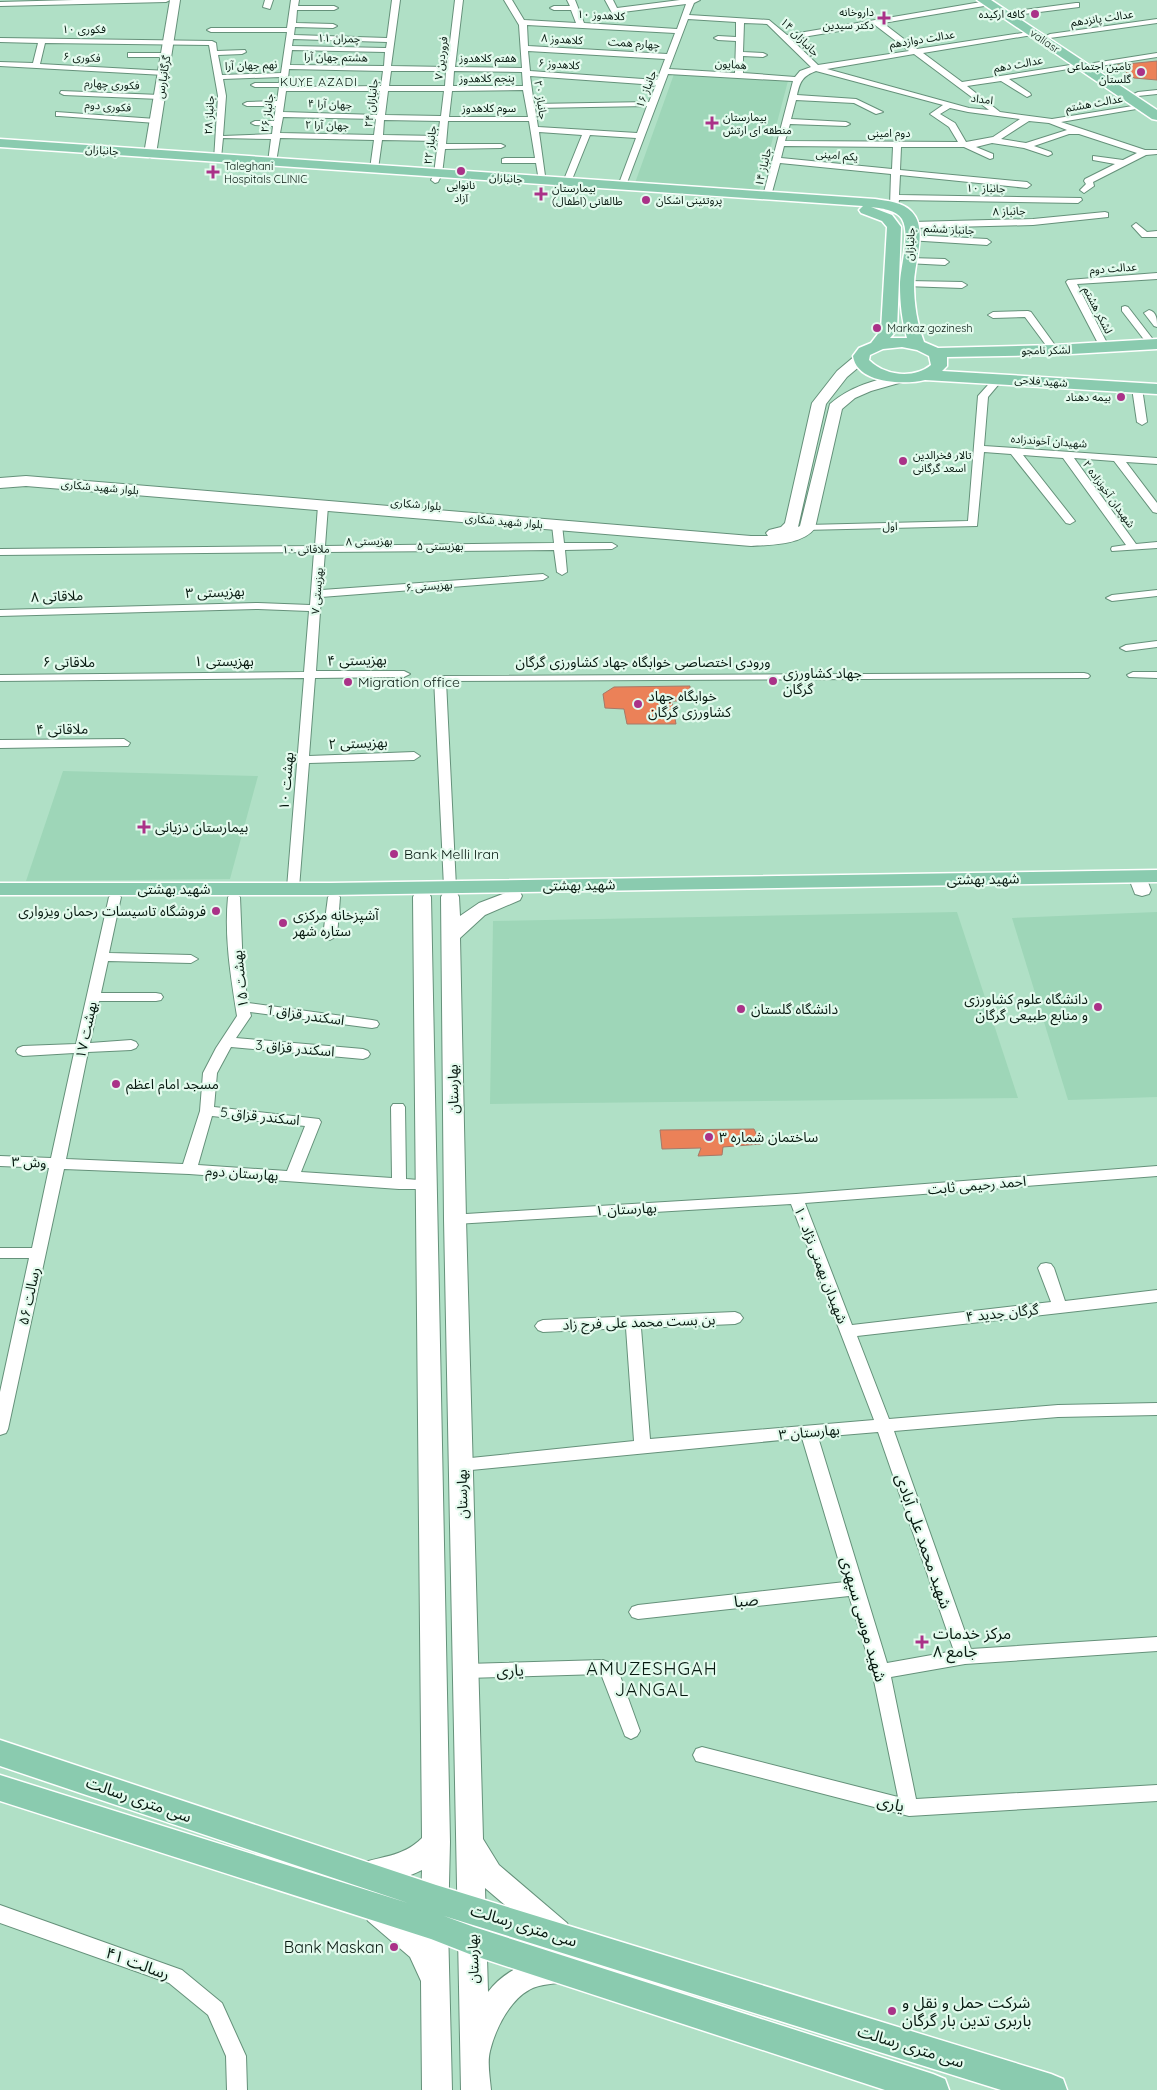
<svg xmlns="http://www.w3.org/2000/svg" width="1157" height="2090" font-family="Quicksand,'Noto Sans Arabic',sans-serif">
<rect width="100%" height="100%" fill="#b0e0c6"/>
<g fill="#9ed6b8">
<path d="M674,74L788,81L759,191L635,183Z"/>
<path d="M63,771L258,776L230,879L26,881Z"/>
<path d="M957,912L1018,1098L490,1104L493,921Z"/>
<path d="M1157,912V1097L1068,1100L1012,918Z"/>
</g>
<g fill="#eb8158" stroke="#a57968">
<path d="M1157,61V80L1134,78L1117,65Z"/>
<path d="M690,686V701H672L676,724H627L624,709L605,708L603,694L614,687Z"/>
<path d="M754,1129L761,1144L723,1147L722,1155L698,1156L701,1148L662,1149L660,1130Z"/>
</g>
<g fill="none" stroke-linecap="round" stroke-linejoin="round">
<g stroke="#65917a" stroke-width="2">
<g id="street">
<path d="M74,0H170L166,2L0,6V2Z"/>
<path d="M265,0H273L270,9L263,7Z"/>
<path d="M291,0H299L298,6H334L338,8L334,10H297L296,23L333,24L337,26L333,28L295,27L294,35L387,38L392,0H400L391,66L447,67L455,0H463L455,67L522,68L519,25L504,0H512L524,20L576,23L571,10H554L550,8L554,6H570L567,0H575L584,23L677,29L686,4L615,13H612L605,0H613L617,8L680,0H700L694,3L689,15L769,20L787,35L987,1H990V5L883,23L917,49L1035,31L1036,33L1032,35L923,53L962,82L1083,63V67H1080L1009,79L1030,93L1031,95L1027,97L1001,81L967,86L1000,112L1052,119L1145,104V108H1142L1061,122L1145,150H1157V154L1146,155L1093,182L1094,186L1084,193L1080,190L1086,184L1084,181L1085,179L1115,164L1093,160V156L1123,160L1137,153L1079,134H1069L1034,146L1051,152L1052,154L1048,156L1024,148L992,143L976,147L993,154V158L990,159L964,147H901L900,170L1027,182L1031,185L1027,188L900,175L899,195L1081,198L1082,200L1078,203L899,200L898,206L894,209L890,206L891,174L780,163L771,196L767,199L763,196L793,81L668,74L625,188L618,186L636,138L590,135L571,182L567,185L563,182L582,135L539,132L546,183L539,181L536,163H502V159L505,158H535L529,121H448L446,144H501L505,146L501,148L445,149L442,174L438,182L435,183L431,180L434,174L438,141L382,140L378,169L374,172L370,169L374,140L280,138L276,162L272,165L268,162L271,139L223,138L221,158L214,160L218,96L209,45L45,43L40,64L167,71V75H164L0,66V62L33,63L38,43L0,42V38L212,41L216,43L217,51L245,50L246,52L242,54L218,55L222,75L281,73L287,32H211L207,30L211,28H287ZM688,19L736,22V37L718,36L714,38L718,40L736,41L735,73L669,69ZM744,23L767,24L811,67L800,71L795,77L743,73V56L763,57L767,55L763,53L743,52ZM527,25L675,33L667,54L528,46ZM875,25L909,51L818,65L791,39ZM293,39L387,42L386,48L292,46ZM292,50L385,52L384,66L290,65ZM528,51L665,59L657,80L530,71ZM914,54L989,110L969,108L827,69ZM289,69L383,71L381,86L287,87ZM391,71H446L445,86H389ZM454,71L522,72L523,86H453ZM816,71L943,105L930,114L949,127L958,142L785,141L790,124L846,126L850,124L846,122L791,119L796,100L854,103L876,114L883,112L856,99L797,95C800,81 803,76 816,71ZM530,76L656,85L649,102L534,104ZM280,77L279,83H255L251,85L255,87H279L277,101L247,102L243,104L247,106H276L274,121H255L251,123L255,125L273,126L272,134L223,136L226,96L223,79ZM523,90L528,117H449L452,91ZM286,91H380L377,115L283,112ZM388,91H444L441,116L385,115ZM647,106L637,133L538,127L535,108ZM950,108L968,112L1020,119L993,137L966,142L955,123L940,114ZM283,117L376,119L374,135L280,133ZM384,120L440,121L438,136L383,135ZM1029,121L1049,123L1067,130L1026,143L1001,139ZM784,146L893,147L892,169L781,158Z"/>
<path d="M1076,3H1079V7L1016,15L1012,13L1016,11Z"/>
<path d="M1157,19V23L1050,38L1046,36L1050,34Z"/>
<path d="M128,53H166L170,55L166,57H128Z"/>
<path d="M1157,53V57L1094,67L1090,65L1094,63Z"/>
<path d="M1157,90V94L1138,96L1134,94L1138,92Z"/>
<path d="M61,91L160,95L164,97L160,99L64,95L60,93Z"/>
<path d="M56,112L156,119L160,121L156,123L59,116H56Z"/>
<path d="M1105,212L1108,213V217L1033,225L912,228L908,225L912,222L1033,219Z"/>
<path d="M1136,223L1147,232L1157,231V237H1142L1132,226Z"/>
<path d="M911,235L987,239L991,242L987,245L908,240V236Z"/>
<path d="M909,258L945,259L949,262L945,265L906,263L905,261Z"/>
<path d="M1157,273V279L1077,284L1109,347L1107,349H1101L1066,282L1068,280Z"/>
<path d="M908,281L962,282L967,285L962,288L905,286V282Z"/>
<path d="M1125,306L1128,307L1155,342V346H1149L1122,311V307Z"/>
<path d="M1149,310C1157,312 1157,320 1157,327L1154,326L1144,313Z"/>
<path d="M1028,311L1031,312L1057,348V352H1051L1025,317L993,318L988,315L993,312Z"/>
<path d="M999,375L1004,378L988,397L984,446L1157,458V464L1126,462L1157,503V513L1153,512L1114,461L1074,458L1136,544L1157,542V548L1112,551L1111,549L1112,547L1126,545L1063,458L1023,455L1075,521L1070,524L1066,523L1011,454L984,452L977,526L803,530L802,528L807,525L968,521L978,396L996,376Z"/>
<path d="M1137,385L1142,388L1147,422L1142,425L1137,422L1132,388Z"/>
<path d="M323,503L328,506L325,546L554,543L552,525L557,522L562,525L564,543H612L617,546L612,549L565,550L567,572L562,575L557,572L554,550L325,552L322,590L543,574L548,577L543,580L321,597L316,671H404L410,674L404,677L315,678L309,756L414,752L420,756L414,760L309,763L299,888L293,892L287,888L304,678L0,681V675L304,672L309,611L258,609L0,616V610L258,603L310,605L314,552L0,555V549L315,546L318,506Z"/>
<path d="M1157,590V596L1112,601L1106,598L1112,595Z"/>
<path d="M1157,641V647L1126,651L1120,648L1126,645Z"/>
<path d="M1133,672H1157V678L1129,677L1127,675Z"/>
<path d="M1084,673L1088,674L1090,676L1088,678L446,681L456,887L450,891L444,887L434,678L436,676Z"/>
<path d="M124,739L130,743L128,746L0,748V740Z"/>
<path d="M115,893L121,897L109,953L191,955L198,959L191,963L108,961L101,993H156L161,994L163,997L161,1000L156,1001H99L90,1043L131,1040L136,1042L138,1045L136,1048L131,1050L88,1052L66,1159L183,1164L200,1111L203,1073L216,1048L237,1016C231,978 224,937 228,897L234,893L240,897L243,971L248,1003L372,1020L377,1021L379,1024L377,1027L372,1028L250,1012L251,1016L236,1038L363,1049L368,1051L370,1054L368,1057L363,1059L231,1047L217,1073L214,1107L319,1119L321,1122L301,1172L392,1178L391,1107L393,1104H403L405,1107L406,1179L431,1181L433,1185L431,1189H399L189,1174L64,1169L8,1429L6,1433L0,1435V1392L29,1258H0V1248H32L49,1168L0,1166V1156L51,1158L74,1053L23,1056L18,1054L16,1051L18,1048L23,1046L76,1044L109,897ZM212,1116L305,1126L287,1171L198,1165Z"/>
<path d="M334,893L340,897L337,936L330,940L323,936L328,897Z"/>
<path d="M1157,1166V1176L805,1203L852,1325L1051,1302L1038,1268L1041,1264L1046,1263L1051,1264L1054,1268L1065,1301L1157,1290V1302L857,1336L889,1419L1058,1405L1157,1403V1415L1058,1417L894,1431L971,1649L1157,1637V1651L965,1664L891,1677L916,1799L1157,1785V1801L909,1816L696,1761L693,1755L696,1749L702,1747L898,1797L872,1671L849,1596L638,1619L632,1617L629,1612L632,1607L638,1605L845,1582L802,1438L461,1471L455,1469L453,1465L455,1461L461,1459L634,1441L626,1328L543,1332L538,1330L535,1326L538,1322L543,1320L735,1312L740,1314L743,1318L740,1322L735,1324L641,1328L650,1439L874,1420L791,1204L455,1224L450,1223L448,1219L450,1215L796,1194ZM878,1432L954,1651L887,1663L818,1437Z"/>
<path d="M603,1660L615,1665L618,1670L640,1731L637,1736L631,1739L625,1736L601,1674L466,1678L460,1676L457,1671L460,1666L466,1664Z"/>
<path d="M0,1905L182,1970L222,2003L246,2056L247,2090H227L226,2056L208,2015L169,1983L0,1923Z"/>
</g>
</g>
<g stroke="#65917a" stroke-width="2">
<g id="secondary">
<path d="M170,0H180L156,154L150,158L144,154Z"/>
<path d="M861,354L868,358L866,361L847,377L826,404L798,527L800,526L830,404C851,386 875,380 901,374L906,375L908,378L906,381L871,391L855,398L842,409L815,528C803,545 770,545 751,546L26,486L0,488V478L26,476L751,536H768L766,533L769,530L781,527L785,523L812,403L837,371L856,355Z"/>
<path d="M1137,870L1144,872L1151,890L1149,894L1142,896L1135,894L1128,876L1130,872Z"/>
<path d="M513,890L520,892L522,896L520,900L485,915L460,938L466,1219L483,1839L499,1865L567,1923L571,1932L567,1941L557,1945L547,1941L485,1888L488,1992C505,1969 542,1951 570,1962L574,1971L570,1980C557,1985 540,1983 529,1990C509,2001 495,2030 490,2051C487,2062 490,2078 491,2090H461L444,1219L441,897L443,893L450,891L457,893L459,897L460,916L479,903Z"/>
<path d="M422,891L429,893L431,897L450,1842L448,1926L452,2090H422L421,1981L410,1957L368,1921L364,1912L368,1903L378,1899L388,1903L420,1931L422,1870C403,1879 376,1890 355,1883L351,1874L355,1865C379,1856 402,1858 422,1838L413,897L415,893Z"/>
</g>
</g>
<g stroke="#fff" stroke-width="3">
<g id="primary">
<path d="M977,0H991L1157,110V120L1152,119Z"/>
<path d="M0,139L875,199C887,201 903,202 912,212C928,229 914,262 914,284C914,303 917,324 924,342L938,348L1054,345L1157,339V349L1054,355L947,357V366L942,371L1157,384V394L925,380C905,385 857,384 853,356L859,348L871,343L881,330L887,227L882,221L861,213L859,210L863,206L0,147ZM871,207C880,208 897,210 902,219C911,235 900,267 900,285C900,303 902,321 907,338H890L897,330L901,227L892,215ZM902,347L917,350L929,356L931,365C914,379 885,376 869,360L870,355L883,349Z"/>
<path d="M1157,870V882L330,895H0V883H330Z"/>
<path d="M0,1740L436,1885L1051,2074L1063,2079L1067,2090H1001L444,1916L474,1927L933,2074L945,2079L949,2090H885L472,1955L431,1939L0,1801V1775L408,1903L0,1766Z"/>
</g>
</g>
<use href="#street" fill="#fff" fill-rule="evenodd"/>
<use href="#secondary" fill="#fff" fill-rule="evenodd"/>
<use href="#primary" fill="#8acbaf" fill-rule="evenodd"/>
</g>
<g fill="#aa3288" stroke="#e3faed" stroke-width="2">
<circle cx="1035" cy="14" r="5"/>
<path d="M881.5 10.5h5v5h5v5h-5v5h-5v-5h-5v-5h5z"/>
<circle cx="1141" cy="72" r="5"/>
<path d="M709.5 115.5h5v5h5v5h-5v5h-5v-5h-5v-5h5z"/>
<circle cx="461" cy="171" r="5"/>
<path d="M210.5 164.5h5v5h5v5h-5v5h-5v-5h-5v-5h5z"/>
<path d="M538.5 186.5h5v5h5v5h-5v5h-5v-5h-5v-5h5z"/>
<circle cx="646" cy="200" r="5"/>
<circle cx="877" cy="328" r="5"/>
<circle cx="1121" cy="397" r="5"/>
<circle cx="903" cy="461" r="5"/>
<circle cx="773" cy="681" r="5"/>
<circle cx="348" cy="682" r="5"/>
<circle cx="638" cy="704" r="5"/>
<path d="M141.5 819.5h5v5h5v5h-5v5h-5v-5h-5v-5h5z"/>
<circle cx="394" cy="854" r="5"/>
<circle cx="216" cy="911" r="5"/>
<circle cx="283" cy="923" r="5"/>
<circle cx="1098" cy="1007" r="5"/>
<circle cx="741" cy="1009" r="5"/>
<circle cx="116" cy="1084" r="5"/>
<circle cx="709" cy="1137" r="5"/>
<path d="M919.5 1634.5h5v5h5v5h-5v5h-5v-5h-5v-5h5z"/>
<circle cx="394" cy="1947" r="5"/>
<circle cx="892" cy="2011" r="5"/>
</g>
<g text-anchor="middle" stroke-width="4.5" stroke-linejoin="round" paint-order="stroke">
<g font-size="11" fill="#071910" stroke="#e3faed" text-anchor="start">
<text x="874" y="16" text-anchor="end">داروخانه<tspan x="874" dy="13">دکتر سیدین</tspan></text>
<text x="1025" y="18" text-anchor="end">کافه ارکیده</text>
<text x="1131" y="70" text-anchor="end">تامین اجتماعی<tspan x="1131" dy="13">گلستان</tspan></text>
<text x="723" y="121">بیمارستان<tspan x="723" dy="13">منطقه ای ارتش</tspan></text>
<text x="224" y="170">Taleghani<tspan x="224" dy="13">Hospitals CLINIC</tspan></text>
<text x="461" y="189" text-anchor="middle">نانوایی<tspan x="461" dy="13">آزاد</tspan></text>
<text x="552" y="192">بیمارستان<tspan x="552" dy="13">طالقانی (اطفال)</tspan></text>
<text x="656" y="204">پروتئینی اشکان</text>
<text x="887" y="332">Markaz gozinesh</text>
<text x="1111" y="401" text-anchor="end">بیمه دهناد</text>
<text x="913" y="459">تالار فخرالدین<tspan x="913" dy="13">اسعد گرگانی</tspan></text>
</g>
<g font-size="11" fill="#071910" stroke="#e3faed">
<text transform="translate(601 15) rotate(3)" y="4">کلاهدوز ۱۰</text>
<text transform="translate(1102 18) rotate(-8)" y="4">عدالت پانزدهم</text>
<text x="84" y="33">فکوری ۱۰</text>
<text transform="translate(800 37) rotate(45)" y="4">جانبازان ۱۴</text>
<text transform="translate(339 38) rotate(1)" y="4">۱۱ چمران</text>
<text transform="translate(562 39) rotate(4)" y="4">کلاهدوز ۸</text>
<text transform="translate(922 39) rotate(-9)" y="4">عدالت دوازدهم</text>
<text transform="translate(1045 41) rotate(34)" y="4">valiasr</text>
<text transform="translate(634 43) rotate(4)" y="4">چهارم همت</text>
<text transform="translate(82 57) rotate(3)" y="4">فکوری ۶</text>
<text transform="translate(336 57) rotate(1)" y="4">هشتم جهان آرا</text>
<text transform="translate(441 58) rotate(-83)" y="4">فروردین ۷</text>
<text x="488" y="62">هفتم کلاهدوز</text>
<text transform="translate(559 64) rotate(4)" y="4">کلاهدوز ۶</text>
<text transform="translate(731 64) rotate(4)" y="4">همایون</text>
<text transform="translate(1018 64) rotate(-10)" y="4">عدالت دهم</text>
<text transform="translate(251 65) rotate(-2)" y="4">نهم جهان آرا</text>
<text transform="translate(163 77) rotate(-81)" y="4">گرگانپارس</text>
<text transform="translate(487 78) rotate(-1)" y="4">پنجم کلاهدوز</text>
<text transform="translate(112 84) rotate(3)" y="4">فکوری چهارم</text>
<text transform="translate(646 89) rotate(-69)" y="4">جانباز ۱۶</text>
<text transform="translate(982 99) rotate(7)" y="4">امداد</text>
<text transform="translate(541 100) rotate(82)" y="4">۲۰ جانباز</text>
<text transform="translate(371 103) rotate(-83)" y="4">جانبازان ۲۴</text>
<text transform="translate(1094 103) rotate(-10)" y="4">عدالت هشتم</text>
<text transform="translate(330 104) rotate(2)" y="4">۴ جهان آرا</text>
<text transform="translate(108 106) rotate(4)" y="4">فکوری دوم</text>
<text x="489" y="112">سوم کلاهدوز</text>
<text transform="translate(267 113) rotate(-82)" y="4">جانباز ۲۶</text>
<text transform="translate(209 115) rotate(-87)" y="4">جانباز ۲۸</text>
<text transform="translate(327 125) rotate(1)" y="4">۲ جهان آرا</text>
<text x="889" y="137">دوم امینی</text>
<text transform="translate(430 145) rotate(-83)" y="4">۲۲ جانباز</text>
<text transform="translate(102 150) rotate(4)" y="4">جانبازان</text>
<text transform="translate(837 155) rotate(5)" y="4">یکم امینی</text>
<text transform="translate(763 167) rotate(-76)" y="4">جانباز ۱۴</text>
<text transform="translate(506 178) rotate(4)" y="4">جانبازان</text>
<text transform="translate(986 188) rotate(1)" y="4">۱۰ جانباز</text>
<text transform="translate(1009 211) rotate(-2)" y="4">جانباز ۸</text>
<text transform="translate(949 229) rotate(3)" y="4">جانباز ششم</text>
<text transform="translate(910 244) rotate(-87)" y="4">جانبازان</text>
<text transform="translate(1113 268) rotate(-4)" y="4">عدالت دوم</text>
<text transform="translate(1098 310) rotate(63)" y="4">لشکر هشتم</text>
<text transform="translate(1046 350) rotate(-1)" y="4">لشکر نامجو</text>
<text transform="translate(1041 381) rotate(4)" y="4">شهید فلاحی</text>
<text transform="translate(1049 441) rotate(4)" y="4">شهیدان آخوندزاده</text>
<text transform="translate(100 487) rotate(5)" y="4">بلوار شهید شکاری</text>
<text transform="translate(1109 494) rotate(54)" y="4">۲ شهیدان آخونزاده</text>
<text transform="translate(416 504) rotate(5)" y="4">بلوار شکاری</text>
<text transform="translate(504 521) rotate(5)" y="4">بلوار شهید شکاری</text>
<text transform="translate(890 526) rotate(-1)" y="4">اول</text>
<text transform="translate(369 541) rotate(-1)" y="4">۸ بهزیستی</text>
<text x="440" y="550">۵ بهزیستی</text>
<text transform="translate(306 549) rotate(-1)" y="4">۱۰ ملاقاتی</text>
<text transform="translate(429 586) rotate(-4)" y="4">بهزیستی ۶</text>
<text transform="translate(317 591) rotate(-85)" y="4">۷ بهزیستی</text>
</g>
<g font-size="12" letter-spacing="1" fill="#071910" stroke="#e3faed">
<text x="319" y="86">KUYE AZADI</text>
</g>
<g font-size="14" fill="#071910" stroke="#e3faed">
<text transform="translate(215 592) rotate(-2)" y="5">۳ بهزیستی</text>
<text transform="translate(57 596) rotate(-2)" y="5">ملاقاتی ۸</text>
<text transform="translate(357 660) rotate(-1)" y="5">بهزیستی ۴</text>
<text x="224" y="666">بهزیستی ۱</text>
<text x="69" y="667">۶ ملاقاتی</text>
<text x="643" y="667">ورودی اختصاصی خوابگاه جهاد کشاورزی گرگان</text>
<text transform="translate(62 729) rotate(-1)" y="5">ملاقاتی ۴</text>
<text transform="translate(358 743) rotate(-2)" y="5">۲ بهزیستی</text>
<text transform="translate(286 781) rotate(-85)" y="5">بهشت ۱۰</text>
<text transform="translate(983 879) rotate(-1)" y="5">شهید بهشتی</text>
<text transform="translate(579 885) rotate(-1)" y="5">شهید بهشتی</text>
<text x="174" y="894">شهید بهشتی</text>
<text transform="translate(240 979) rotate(-96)" y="5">بهشت ۱۵</text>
<text transform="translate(306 1015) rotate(8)" y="5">اسکندر قزاق 1</text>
<text transform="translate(86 1030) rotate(-78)" y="5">بهشت ۱۷</text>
<text transform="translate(295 1048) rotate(5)" y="5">اسکندر قزاق 3</text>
<text transform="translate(453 1089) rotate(-91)" y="5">بهارستان</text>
<text transform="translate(260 1116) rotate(6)" y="5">اسکندر قزاق 5</text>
<text transform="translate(29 1162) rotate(2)" y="5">وش ۳</text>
<text transform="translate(242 1173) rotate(4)" y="5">بهارستان دوم</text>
<text transform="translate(977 1185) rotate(-5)" y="5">احمد رحیمی ثابت</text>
<text transform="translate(626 1209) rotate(-3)" y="5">۱ بهارستان</text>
<text transform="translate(821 1265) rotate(69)" y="5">۱۰ شهیدان بهمنی نژاد</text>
<text transform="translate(29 1296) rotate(-78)" y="5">۵۶ رسالت</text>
<text transform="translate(1002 1313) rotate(-6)" y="5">گرگان جدید ۴</text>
<text transform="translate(639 1322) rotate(-2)" y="5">بن بست محمد علی فرح زاد</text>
<text transform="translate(809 1432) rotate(-5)" y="5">بهارستان ۳</text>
<text transform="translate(462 1494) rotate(-91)" y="5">بهارستان</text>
<text transform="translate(473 1959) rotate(-92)" y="5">بهارستان</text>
</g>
<g font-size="14" fill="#071910" stroke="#e3faed" text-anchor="start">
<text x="783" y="678">جهاد کشاورزی<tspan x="783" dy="16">گرگان</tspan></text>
<text x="358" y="687">Migration office</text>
<text x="648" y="701">خوابگاه جهاد<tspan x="648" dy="16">کشاورزی گرگان</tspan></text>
<text x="155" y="832">بیمارستان دزیانی</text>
<text x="404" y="859">Bank Melli Iran</text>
<text x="206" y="916" text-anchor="end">فروشگاه تاسیسات رحمان ویزواری</text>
<text x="293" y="920">آشپزخانه مرکزی<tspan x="293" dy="16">ستاره شهر</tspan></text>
<text x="1088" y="1004" text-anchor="end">دانشگاه علوم کشاورزی<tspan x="1088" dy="16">و منابع طبیعی گرگان</tspan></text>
<text x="751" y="1014">دانشگاه گلستان</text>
<text x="126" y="1089">مسجد امام اعظم</text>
<text x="719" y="1142">ساختمان شماره ۳</text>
</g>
<g font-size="16" fill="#071910" stroke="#e3faed">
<text transform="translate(924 1541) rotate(71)" y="6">شهید محمد علی آبادی</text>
<text transform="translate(746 1600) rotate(-6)" y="6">صبا</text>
<text transform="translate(864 1619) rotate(74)" y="6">شهید موسی سپهری</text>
<text transform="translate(510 1670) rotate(-2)" y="6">یاری</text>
<text transform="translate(139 1799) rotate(19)" y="6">سی متری رسالت</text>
<text transform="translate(891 1803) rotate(13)" y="6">یاری</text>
<text transform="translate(524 1925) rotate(17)" y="6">سی متری رسالت</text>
<text transform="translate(138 1963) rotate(20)" y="6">۴۱ رسالت</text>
<text transform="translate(911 2046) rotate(17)" y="6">سی متری رسالت</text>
</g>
<g font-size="16" fill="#071910" stroke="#e3faed" text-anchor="start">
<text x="933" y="1639">مرکز خدمات<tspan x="933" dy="18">جامع ۸</tspan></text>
<text x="384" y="1953" text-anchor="end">Bank Maskan</text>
<text x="902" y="2008">شرکت حمل و نقل و<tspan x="902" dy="18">باربری تدین بار گرگان</tspan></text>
</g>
<g font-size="18" letter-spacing="1" fill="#071910" stroke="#e3faed">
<text x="652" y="1675">AMUZESHGAH<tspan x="652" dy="21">JANGAL</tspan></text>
</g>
</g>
</svg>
